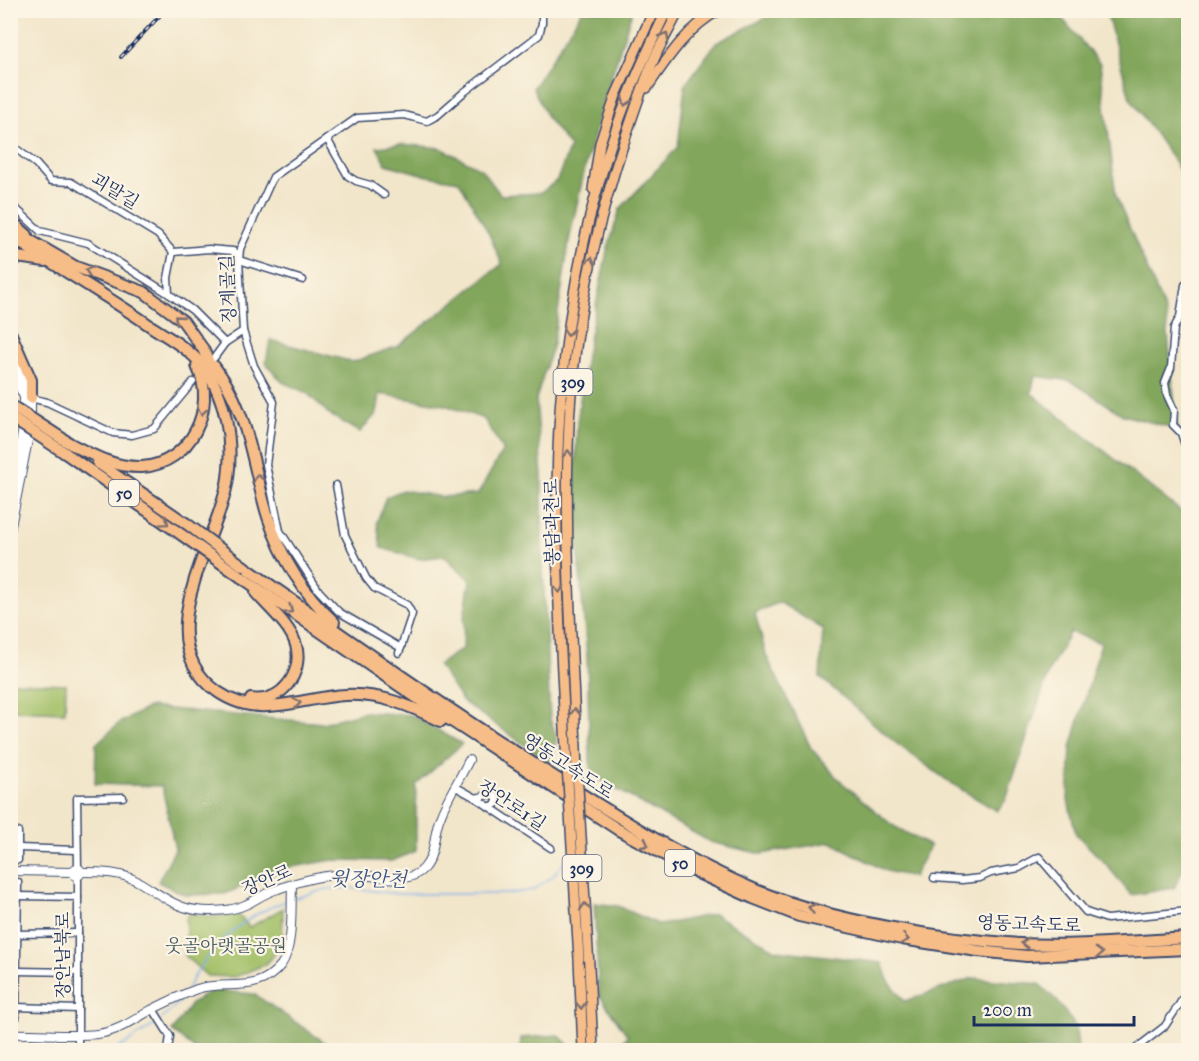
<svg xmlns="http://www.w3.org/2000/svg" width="1199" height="1061" font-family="'IM FELL Great Primer','Noto Serif KR',serif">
<rect width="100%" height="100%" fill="#fcf5e5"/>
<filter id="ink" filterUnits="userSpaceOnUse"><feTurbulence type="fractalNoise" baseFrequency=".0167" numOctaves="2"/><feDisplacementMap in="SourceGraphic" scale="12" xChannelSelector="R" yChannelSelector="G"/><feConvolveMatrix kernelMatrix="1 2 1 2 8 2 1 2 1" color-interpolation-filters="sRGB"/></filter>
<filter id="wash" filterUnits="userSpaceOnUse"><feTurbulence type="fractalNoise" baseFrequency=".008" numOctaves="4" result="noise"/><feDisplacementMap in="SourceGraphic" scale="24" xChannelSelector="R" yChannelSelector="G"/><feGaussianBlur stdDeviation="1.35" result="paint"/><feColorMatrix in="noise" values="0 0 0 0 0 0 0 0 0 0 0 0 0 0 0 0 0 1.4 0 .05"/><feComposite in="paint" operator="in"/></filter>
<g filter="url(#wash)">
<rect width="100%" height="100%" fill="#f2e6ca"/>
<g fill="#a3c067" stroke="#5f7862" stroke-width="1.5">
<path d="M11,682L66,684L65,712L11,710Z"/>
<path d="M283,908L282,946L266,964L235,977L207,976L186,957V919L189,913L214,917L236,913L250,927Z"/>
</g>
<g fill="#82a65c" stroke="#4e6a5d" stroke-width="1.5">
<path d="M582,11H632L601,110L584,172L570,236L553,344L536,399L542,476V547L550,719C559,740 558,740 549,762L462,701L438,665L463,648L464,617L470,580L444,556L419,559L381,548L377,522L386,497L403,490L442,497L478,494L503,450L484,419L445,405L380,394L377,413L360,432L330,415L307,393L282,382L266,363L270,340L353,362L398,346L502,264L488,232L459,181L428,176L386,164L377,147L401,144L441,148L481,169L501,195L541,193L557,180L570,147L548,119L533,88Z"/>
<path d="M779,11H1056L1100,64L1116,196L1166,313L1177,429L1123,415L1071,381L1035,376L1031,393L1183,513L1188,522V860L1174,888L1131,895L1106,864L1076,834L1068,800L1071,748L1101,643L1070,632L1049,671L1006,800L997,811L951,783L897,744L820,677L823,629L779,602L755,613L766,655L811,748L838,779L892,825L930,846L913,877L886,871L831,842L761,854L710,842L593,776L590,761L587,657L574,502L577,424L586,355L607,251L620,209L678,147L685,85L716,43Z"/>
<path d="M1106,11H1188V187L1174,161L1130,98Z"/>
<path d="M149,707L322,723L365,712L412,715L462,744L416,785V851L392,861L333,860L286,868L225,894L185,895L158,882L175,849L162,786L95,784L96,744L119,723Z"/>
<path d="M594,903L618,906L660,925L714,914L776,950L882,963L888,980L905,1001L973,978L1039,984L1057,1001L1076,1027L1078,1050H613L628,1036L599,995Z"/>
<path d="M211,990L254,994L336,1050H196L172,1031L191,1004Z"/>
<path d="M558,1035L570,1046V1050H520L521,1038Z"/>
</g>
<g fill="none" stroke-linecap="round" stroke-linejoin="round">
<g stroke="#80afea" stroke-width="1.5">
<path d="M296,898L326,889L349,888L399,894H507L533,890L553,876L564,862"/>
<path d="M187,989C209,947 243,915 289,900"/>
<path d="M162,1019L182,999"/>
<path d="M116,1050L159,1022"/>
</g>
</g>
</g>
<g filter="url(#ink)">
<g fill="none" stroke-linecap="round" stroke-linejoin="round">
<g stroke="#3b4a6e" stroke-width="9">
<g id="minor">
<path d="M327,139L348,176L356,181L370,185L384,195"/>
<path d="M10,144L36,164L51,181L71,182L158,235L173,252L168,278L169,294"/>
<path d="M10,203L40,231L88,243L169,294L192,310L225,343"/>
<path d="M173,252L209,249L233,251L239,260L303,280"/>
<path d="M1188,281L1185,285L1180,317L1174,328L1171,368L1165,383L1167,395L1174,410L1173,425L1181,433L1188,454"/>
<path d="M214,358L225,343L243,331"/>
<path d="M30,398L47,402L113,433L132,435L154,429L193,382"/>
<path d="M336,485L345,535L366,578L374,588L407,605L412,614L399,653"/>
<path d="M401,648L339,612L319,591L280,531L266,465L274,402L254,366L243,331L239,260L240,249L273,177L357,118L404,115L427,121L438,115L463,93L539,35L542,23V10"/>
<path d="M456,787L476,798L551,848"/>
<path d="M476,798L491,794L495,795L497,800L496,804L489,807"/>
<path d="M10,832H18V860"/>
<path d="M18,848L77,850"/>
<path d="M78,868L77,798L123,797"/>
<path d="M78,876V1050"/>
<path d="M934,878L962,880L980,878L991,873L1019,868L1039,857L1086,912L1107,919L1188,911"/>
<path d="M18,896L78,897"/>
<path d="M17,934L78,933"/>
<path d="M17,971L78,972"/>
<path d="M16,1007L78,1009"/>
<path d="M153,1009L170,1036L168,1050"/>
<path d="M16,1018L18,882"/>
<path d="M1134,1050L1165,1026L1188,991"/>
</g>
</g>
<g stroke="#3b4a6e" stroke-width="10">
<g id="tertiary">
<path d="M10,352L31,398V425L10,531"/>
<path d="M10,369L24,397V422L10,501"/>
<circle cx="77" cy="872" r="4"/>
<path d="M10,871L73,872"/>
<path d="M82,872C102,872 121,872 139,882C158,893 174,907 196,910C211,912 232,911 245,905C256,900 266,892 278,889C305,879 334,872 363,875C381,877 409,885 424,868C436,854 433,834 440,817C447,797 460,779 469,760"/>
<path d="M10,1034C38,1033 71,1037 97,1034C117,1032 134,1020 151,1010C165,1003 181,995 197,989C226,979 256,996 281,965C294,948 291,906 292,885"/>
</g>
</g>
<g stroke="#3b4a6e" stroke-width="12">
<g id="trunk">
<path d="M647,88C666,60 688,26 720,10"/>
<path d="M593,189L600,143L616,95L654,10"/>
<path d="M567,765C559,616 547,460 571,312C582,239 601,166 628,97C639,68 653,39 667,10"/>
<path d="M577,771C573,663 565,555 568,448C571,342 592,236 626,136C635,109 644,81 656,55C663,40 672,25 679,10"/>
<path d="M579,959L583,1050"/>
<path d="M589,966L593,1050"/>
</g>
</g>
<g stroke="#3b4a6e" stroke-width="14">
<g id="motorway">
<path d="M10,220L27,235"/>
<path d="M19,234L76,267L144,292L183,321L203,349L214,374"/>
<path d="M10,236C57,267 106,295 152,327C169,338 189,349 202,365C226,395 233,441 228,478C219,542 144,640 218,692C260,721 301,697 346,695C380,693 411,706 441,721"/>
<path d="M10,261L17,257L45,261"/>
<path d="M10,332L31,380V398"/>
<path d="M214,366C219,373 225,381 229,389C250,427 255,476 268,517C281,557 303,593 334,622"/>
<path d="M69,443C92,455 115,468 142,467C190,464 218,408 197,366"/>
<path d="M65,453L182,535"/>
<path d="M98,463L187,524"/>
<path d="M243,566C348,639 452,713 561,781C624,821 689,862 758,891C833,921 940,939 1020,944C1076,947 1133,941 1188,938"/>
<path d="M241,577L433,709L617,829L700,874L753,898L799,916L902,939L978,951L1027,956L1188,949"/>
<path d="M251,699C281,704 304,673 296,645C290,625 269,608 256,593"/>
</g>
</g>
<use href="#minor" stroke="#fff" stroke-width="6"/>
<use href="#tertiary" stroke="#fff" stroke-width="8"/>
<use href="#trunk" stroke="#f7bd88" stroke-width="9"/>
<use href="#motorway" stroke="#f7bd88" stroke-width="10"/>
<g stroke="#1b2f5e" stroke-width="4">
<path id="rail" d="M121,57L165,10"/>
</g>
<use href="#rail" stroke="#fcf5e5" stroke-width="1.5" stroke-dasharray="4.5" stroke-linecap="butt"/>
<g stroke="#3b4a6e" stroke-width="12" stroke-linecap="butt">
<g id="trunk-bridge">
<path d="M567,765L579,959"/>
<path d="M577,771L589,966"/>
</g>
</g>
<g stroke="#3b4a6e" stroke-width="14" stroke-linecap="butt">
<g id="motorway-bridge">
<path d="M10,405L69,443"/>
<path d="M10,417L65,453"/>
<path d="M187,524L243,566"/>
<path d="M182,535L241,577"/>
</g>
</g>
<use href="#trunk-bridge" stroke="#f7bd88" stroke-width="9"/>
<use href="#motorway-bridge" stroke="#f7bd88" stroke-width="10"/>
</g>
<defs><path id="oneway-chevron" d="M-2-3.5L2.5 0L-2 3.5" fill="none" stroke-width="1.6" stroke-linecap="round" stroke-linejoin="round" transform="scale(1.5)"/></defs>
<g stroke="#7e6f71">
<use href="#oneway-chevron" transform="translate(665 36) rotate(-62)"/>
<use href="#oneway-chevron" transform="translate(626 102) rotate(110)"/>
<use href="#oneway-chevron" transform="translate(591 261) rotate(-78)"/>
<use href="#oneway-chevron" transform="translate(89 271) rotate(-159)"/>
<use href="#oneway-chevron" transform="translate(178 319) rotate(-139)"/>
<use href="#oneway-chevron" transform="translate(568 332) rotate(98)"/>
<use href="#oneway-chevron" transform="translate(202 411) rotate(99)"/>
<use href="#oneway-chevron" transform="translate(568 454) rotate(-89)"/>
<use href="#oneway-chevron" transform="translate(258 478) rotate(-101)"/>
<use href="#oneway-chevron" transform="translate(165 522) rotate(35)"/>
<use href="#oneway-chevron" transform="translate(559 589) rotate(88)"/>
<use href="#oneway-chevron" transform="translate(289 610) rotate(35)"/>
<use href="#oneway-chevron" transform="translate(297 703) rotate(-10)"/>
<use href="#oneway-chevron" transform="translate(575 712) rotate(-92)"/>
<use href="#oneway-chevron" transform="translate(645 844) rotate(28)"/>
<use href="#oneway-chevron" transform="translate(585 907) rotate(-94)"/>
<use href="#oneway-chevron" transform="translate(812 908) rotate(-165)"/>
<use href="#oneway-chevron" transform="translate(905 939) rotate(11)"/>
<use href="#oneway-chevron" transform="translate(1025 943) rotate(-179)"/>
<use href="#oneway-chevron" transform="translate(1099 953) rotate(-2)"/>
<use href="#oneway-chevron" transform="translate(581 1005) rotate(87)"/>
</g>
</g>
<g text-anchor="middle" stroke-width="4.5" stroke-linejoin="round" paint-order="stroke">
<g fill="#fcf5e5" stroke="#5e6a86" stroke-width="1.5">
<rect x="553.5" y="369" width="39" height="26" rx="4.5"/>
<rect x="109" y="480" width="30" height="26" rx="4.5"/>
<rect x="665" y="850" width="30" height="26" rx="4.5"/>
<rect x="562.5" y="855" width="39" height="26" rx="4.5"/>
</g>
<g font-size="16" font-weight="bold" fill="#1b2f5e">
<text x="573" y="388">309</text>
<text x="124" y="499">50</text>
<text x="680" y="869">50</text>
<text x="582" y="874">309</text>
</g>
<g font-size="18" fill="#1b2f5e" stroke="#fcf5e5">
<text transform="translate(115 191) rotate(31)" y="6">괴말길</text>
<text transform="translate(228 289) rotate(-92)" y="6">징계골길</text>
<text transform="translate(552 522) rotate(-91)" y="6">봉담과천로</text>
<text transform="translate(568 766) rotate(33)" y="6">영동고속도로</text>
<text transform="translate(512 805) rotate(33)" y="6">장안로1길</text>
<text transform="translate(267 880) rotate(-23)" y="6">장안로</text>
<text transform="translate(1029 924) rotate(2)" y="6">영동고속도로</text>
<text transform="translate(63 955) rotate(-90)" y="6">장안남북로</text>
</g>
<g font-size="18" fill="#445a61" stroke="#fcf5e5">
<text x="226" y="952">웃골아랫골공원</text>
</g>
<g font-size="20" font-style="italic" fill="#395588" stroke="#fcf5e5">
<text transform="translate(368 879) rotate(1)" y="7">윗장안천</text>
</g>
</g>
<rect width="1199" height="1061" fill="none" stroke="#fcf5e5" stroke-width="36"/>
<path d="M974 1016v9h160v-9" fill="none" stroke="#1b2f5e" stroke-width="3"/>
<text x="983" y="1016" font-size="18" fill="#1b2f5e" stroke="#fcf5e5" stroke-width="4.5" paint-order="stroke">200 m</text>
</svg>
